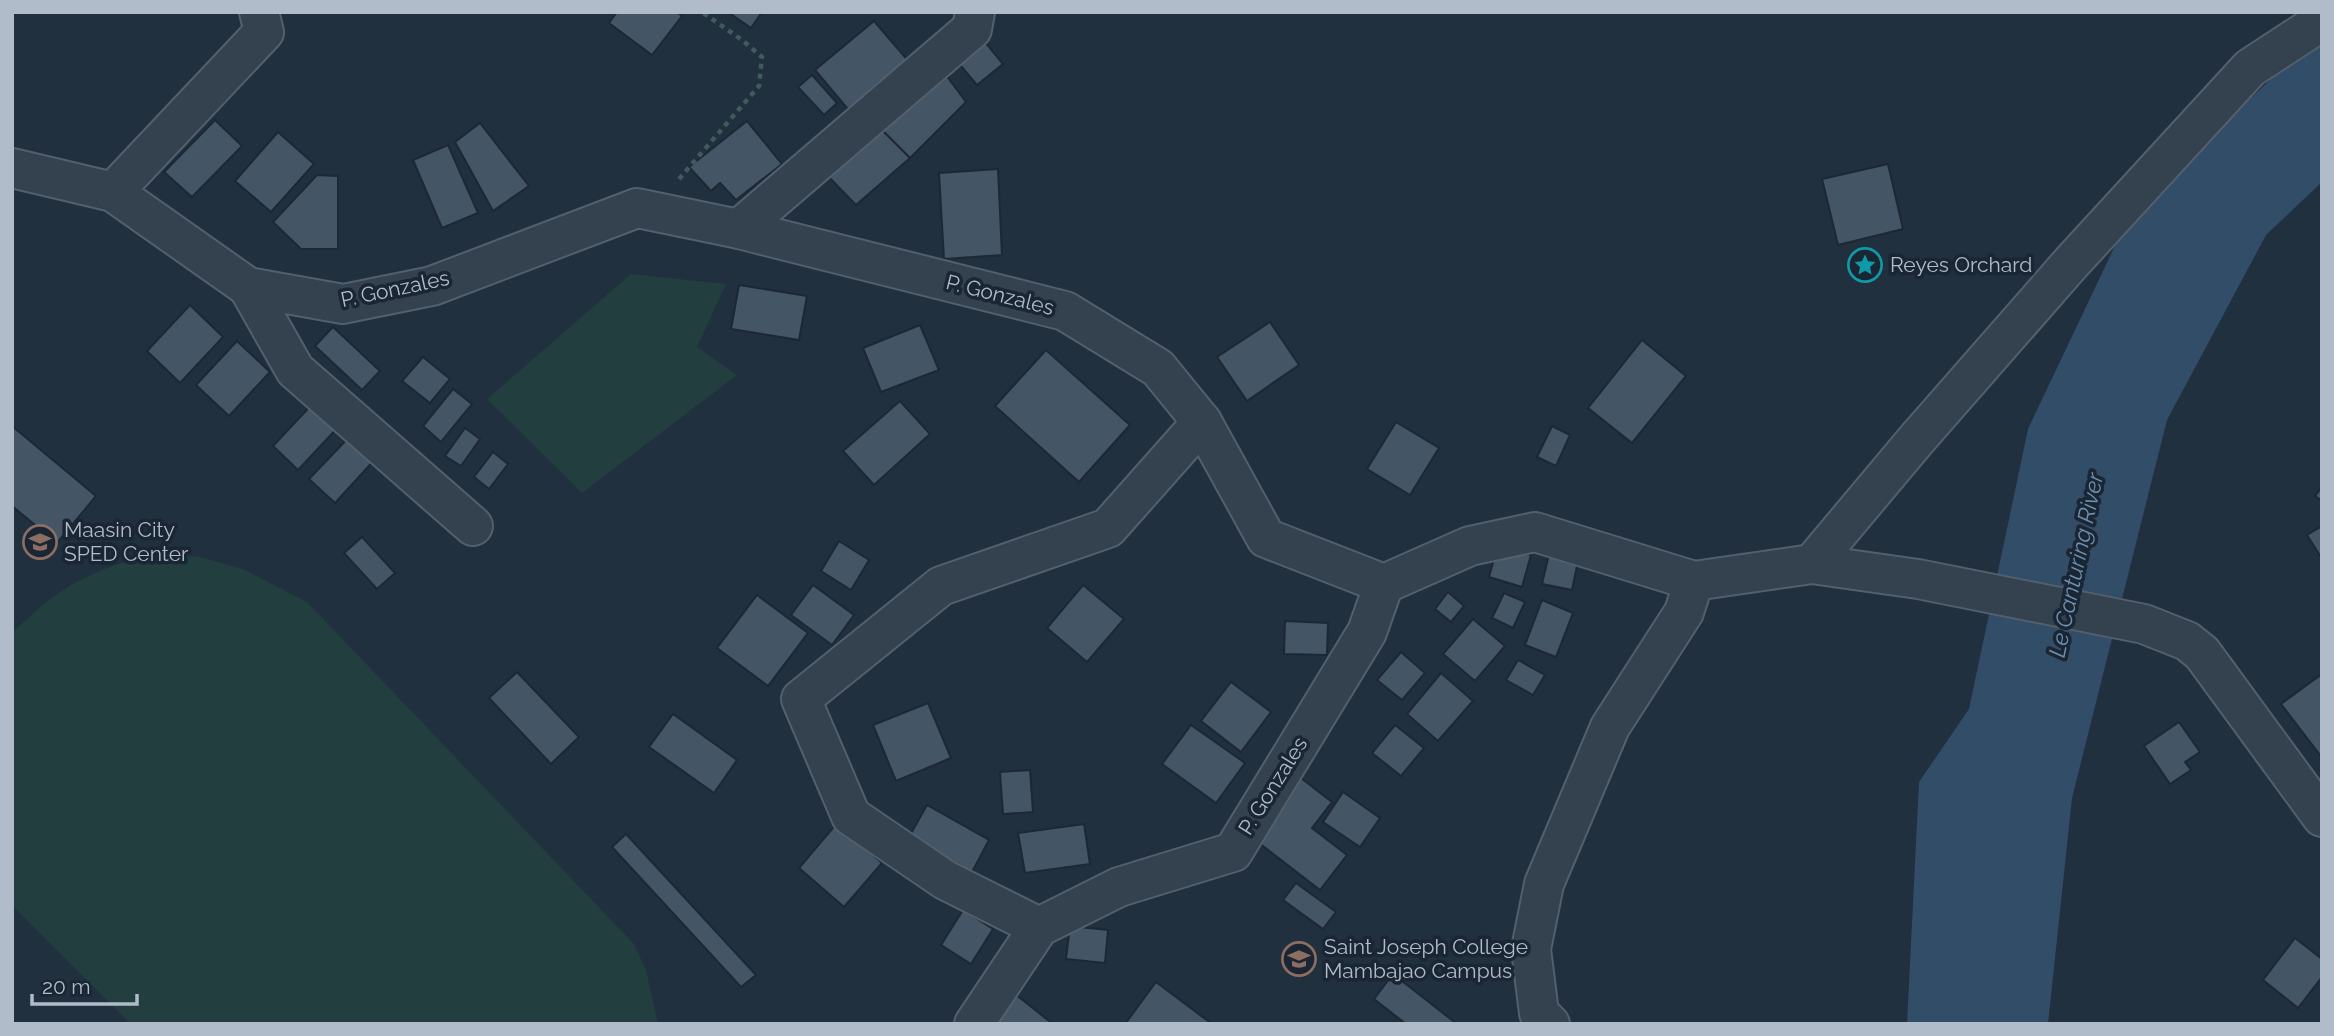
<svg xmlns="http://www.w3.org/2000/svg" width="2334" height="1036" font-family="Raleway,sans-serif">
<rect width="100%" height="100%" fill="#20303e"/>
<g fill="#223e3f">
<path d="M631,274L726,284L697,347L737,375L582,493L487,399Z"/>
<path d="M155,553L200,557L243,569L307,602L634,944L646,970L658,1024H131L12,905V633C61,585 89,571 155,553Z"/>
</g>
<path fill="#324d67" d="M2322,31V182L2266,235L2167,420L2072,798L2048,1024H1907L1919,782L1969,709L2028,429L2132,210Z"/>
<g fill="#445565" stroke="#1c2835" stroke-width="2">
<path d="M617,12H677L682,16L652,55L609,23Z"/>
<path d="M728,12H762L751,28Z"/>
<path d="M874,21L911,64L852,114L815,70Z"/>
<path d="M981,37L1003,64L977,85L955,59Z"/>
<path d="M940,67L966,102L910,158L872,120Z"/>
<path d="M812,75L837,103L824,115L798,87Z"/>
<path d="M215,120L242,146L192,197L164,172Z"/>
<path d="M872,120L910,158L856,205L822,170Z"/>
<path d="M747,121L782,164L736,200L720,183L711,191L689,167Z"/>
<path d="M480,123L529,186L493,211L455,142Z"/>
<path d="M278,132L314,164L271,212L235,181Z"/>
<path d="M448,145L478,213L442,228L413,160Z"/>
<path d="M1888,164L1903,229L1838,245L1822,179Z"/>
<path d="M998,169L1002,255L944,259L939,173Z"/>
<path d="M317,175L338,176V249H301L273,222Z"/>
<path d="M739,285L807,296L799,340L731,329Z"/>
<path d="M190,305L223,337L180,383L147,351Z"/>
<path d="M1270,322L1299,365L1247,401L1217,357Z"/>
<path d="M920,325L939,370L881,392L863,348Z"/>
<path d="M333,327L380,371L362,390L315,346Z"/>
<path d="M1642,340L1686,376L1632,443L1588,408Z"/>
<path d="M237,341L270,372L229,416L196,385Z"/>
<path d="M1046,350L1130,425L1079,482L995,406Z"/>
<path d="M423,357L450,379L430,403L402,381Z"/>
<path d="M453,389L472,404L441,442L423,426Z"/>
<path d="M317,399L342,423L298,470L273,446Z"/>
<path d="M900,401L930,434L874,485L843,451Z"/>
<path d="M1396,422L1439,448L1410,495L1367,469Z"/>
<path d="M12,426L96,496L57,543L12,506Z"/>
<path d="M1552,426L1570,435L1556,466L1537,457Z"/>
<path d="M465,428L480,439L461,466L445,456Z"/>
<path d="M353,433L378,456L335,503L309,479Z"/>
<path d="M493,452L508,464L489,489L474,477Z"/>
<path d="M2322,487V501L2315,496Z"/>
<path d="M2322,526V559L2307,535Z"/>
<path d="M362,537L395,573L377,589L344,553Z"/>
<path d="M839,541L869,560L851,590L821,571Z"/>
<path d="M1498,545L1531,555L1522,587L1489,577Z"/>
<path d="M1551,545L1580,552L1572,590L1542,584Z"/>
<path d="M813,585L854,615L832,645L791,615Z"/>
<path d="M1083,585L1124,619L1087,662L1047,628Z"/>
<path d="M1448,592L1464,606L1451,622L1435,609Z"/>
<path d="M1504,593L1525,602L1513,628L1492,618Z"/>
<path d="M757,595L808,633L768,686L717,648Z"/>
<path d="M1542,600L1573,613L1556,657L1525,645Z"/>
<path d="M1473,619L1505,646L1475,681L1443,654Z"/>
<path d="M1285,621L1328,623L1327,655L1284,654Z"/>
<path d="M1401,652L1425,673L1402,700L1377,680Z"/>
<path d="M1518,660L1545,675L1533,695L1506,680Z"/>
<path d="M517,672L579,737L551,764L489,698Z"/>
<path d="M1441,673L1473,701L1438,741L1407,714Z"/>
<path d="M2322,674V754L2320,755L2281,704Z"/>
<path d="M1231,682L1271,712L1241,752L1201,721Z"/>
<path d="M928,703L951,758L896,781L873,725Z"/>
<path d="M673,714L737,760L714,793L649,747Z"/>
<path d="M2179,722L2200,752L2185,762L2191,770L2170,784L2144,746Z"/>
<path d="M1191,725L1245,763L1216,803L1162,764Z"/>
<path d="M1395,725L1424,748L1401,776L1372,753Z"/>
<path d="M1030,770L1033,812L1003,814L1000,772Z"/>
<path d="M1297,775L1332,802L1312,828L1347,855L1320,890L1250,836Z"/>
<path d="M1343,792L1380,818L1360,847L1323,822Z"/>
<path d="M927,805L989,840L972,872L909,837Z"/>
<path d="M837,823L882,863L844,907L799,868Z"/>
<path d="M1084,824L1090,864L1025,873L1018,833Z"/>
<path d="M626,834L756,975L741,987L612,847Z"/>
<path d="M1296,883L1336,912L1323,929L1283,900Z"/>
<path d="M963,910L993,929L971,964L941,945Z"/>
<path d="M1070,926L1108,930L1105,963L1066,959Z"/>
<path d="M2295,938L2322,959V977L2298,1008L2263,980Z"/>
<path d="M1393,974L1457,1024H1406L1374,999Z"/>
<path d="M1156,982L1212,1024H1125Z"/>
<path d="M1015,994L1053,1024H991Z"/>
</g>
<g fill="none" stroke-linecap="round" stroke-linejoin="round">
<g stroke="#535f6c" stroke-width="42">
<g id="minor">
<path d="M12,168L113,192L248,287L343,304L432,286L637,208L739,229L1065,311L1158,368L1202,422L1266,538L1384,584"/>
<path d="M113,192L264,32L259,12"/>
<path d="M739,229L972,29L975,12"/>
<path d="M248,287L295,370L473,526"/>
<path d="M1812,564L1916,440L2071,263L2250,68L2322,21"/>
<path d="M1384,584L1470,546L1535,532L1694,581"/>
<path d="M1039,927L945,880L851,816L801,699L941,586L1108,528L1202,422"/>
<path d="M974,1024L1039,927L1119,887L1233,852L1367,632L1384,584"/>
<path d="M1550,1024L1539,1013L1531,949L1544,884L1610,727L1684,612L1694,581L1812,564L1918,579L2144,624L2187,641L2202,653L2322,817"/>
</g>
</g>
<path stroke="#405b5c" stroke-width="4.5" stroke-dasharray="5 5" stroke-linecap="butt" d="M679,179L759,86L762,57L742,40L702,12"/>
<use href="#minor" stroke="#34414e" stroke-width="38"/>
</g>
<defs>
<g id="sight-ring" transform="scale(1.75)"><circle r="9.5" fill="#1a2633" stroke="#0f9aa8" stroke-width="1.5"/><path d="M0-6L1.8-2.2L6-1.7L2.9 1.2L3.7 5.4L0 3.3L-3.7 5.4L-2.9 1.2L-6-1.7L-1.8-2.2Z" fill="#0f9aa8"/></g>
<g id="school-ring" transform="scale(1.75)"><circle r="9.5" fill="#1a2633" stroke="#8d6e63" stroke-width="1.5"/><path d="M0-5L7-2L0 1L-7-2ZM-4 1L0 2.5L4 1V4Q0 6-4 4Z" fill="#8d6e63"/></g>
<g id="university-ring" transform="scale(1.75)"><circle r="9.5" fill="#1a2633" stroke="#8d6e63" stroke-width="1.5"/><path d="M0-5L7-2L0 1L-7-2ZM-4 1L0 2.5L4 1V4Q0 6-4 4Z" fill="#8d6e63"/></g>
</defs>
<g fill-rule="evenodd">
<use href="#sight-ring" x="1865" y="265"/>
<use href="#school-ring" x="40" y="542"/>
<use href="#university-ring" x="1299" y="959"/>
</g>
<g text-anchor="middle" stroke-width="7" stroke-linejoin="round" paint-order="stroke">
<g font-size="21" fill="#b0bcca" stroke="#1a2633" text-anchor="start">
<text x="1890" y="272">Reyes Orchard</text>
<text x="64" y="537">Maasin City<tspan x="64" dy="24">SPED Center</tspan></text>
<text x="1324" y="954">Saint Joseph College<tspan x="1324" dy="24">Mambajao Campus</tspan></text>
</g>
<g font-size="21" fill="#b0bcca" stroke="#1a2633">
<text transform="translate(395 289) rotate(-12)" y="7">P. Gonzales</text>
<text transform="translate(1000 295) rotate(14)" y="7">P. Gonzales</text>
<text transform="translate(1273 786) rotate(-58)" y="7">P. Gonzales</text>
</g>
<g font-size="23" font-style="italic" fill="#6d90b0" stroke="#1a2633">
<text transform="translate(2076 565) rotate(-78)" y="8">Le Canturing River</text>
</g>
</g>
<rect width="2334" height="1036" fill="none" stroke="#b0bcca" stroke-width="28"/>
<path d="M32 994v10h105v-10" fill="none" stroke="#b0bcca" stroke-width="3.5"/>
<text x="42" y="994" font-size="21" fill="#b0bcca" stroke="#1a2633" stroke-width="5" paint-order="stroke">20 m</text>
</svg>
